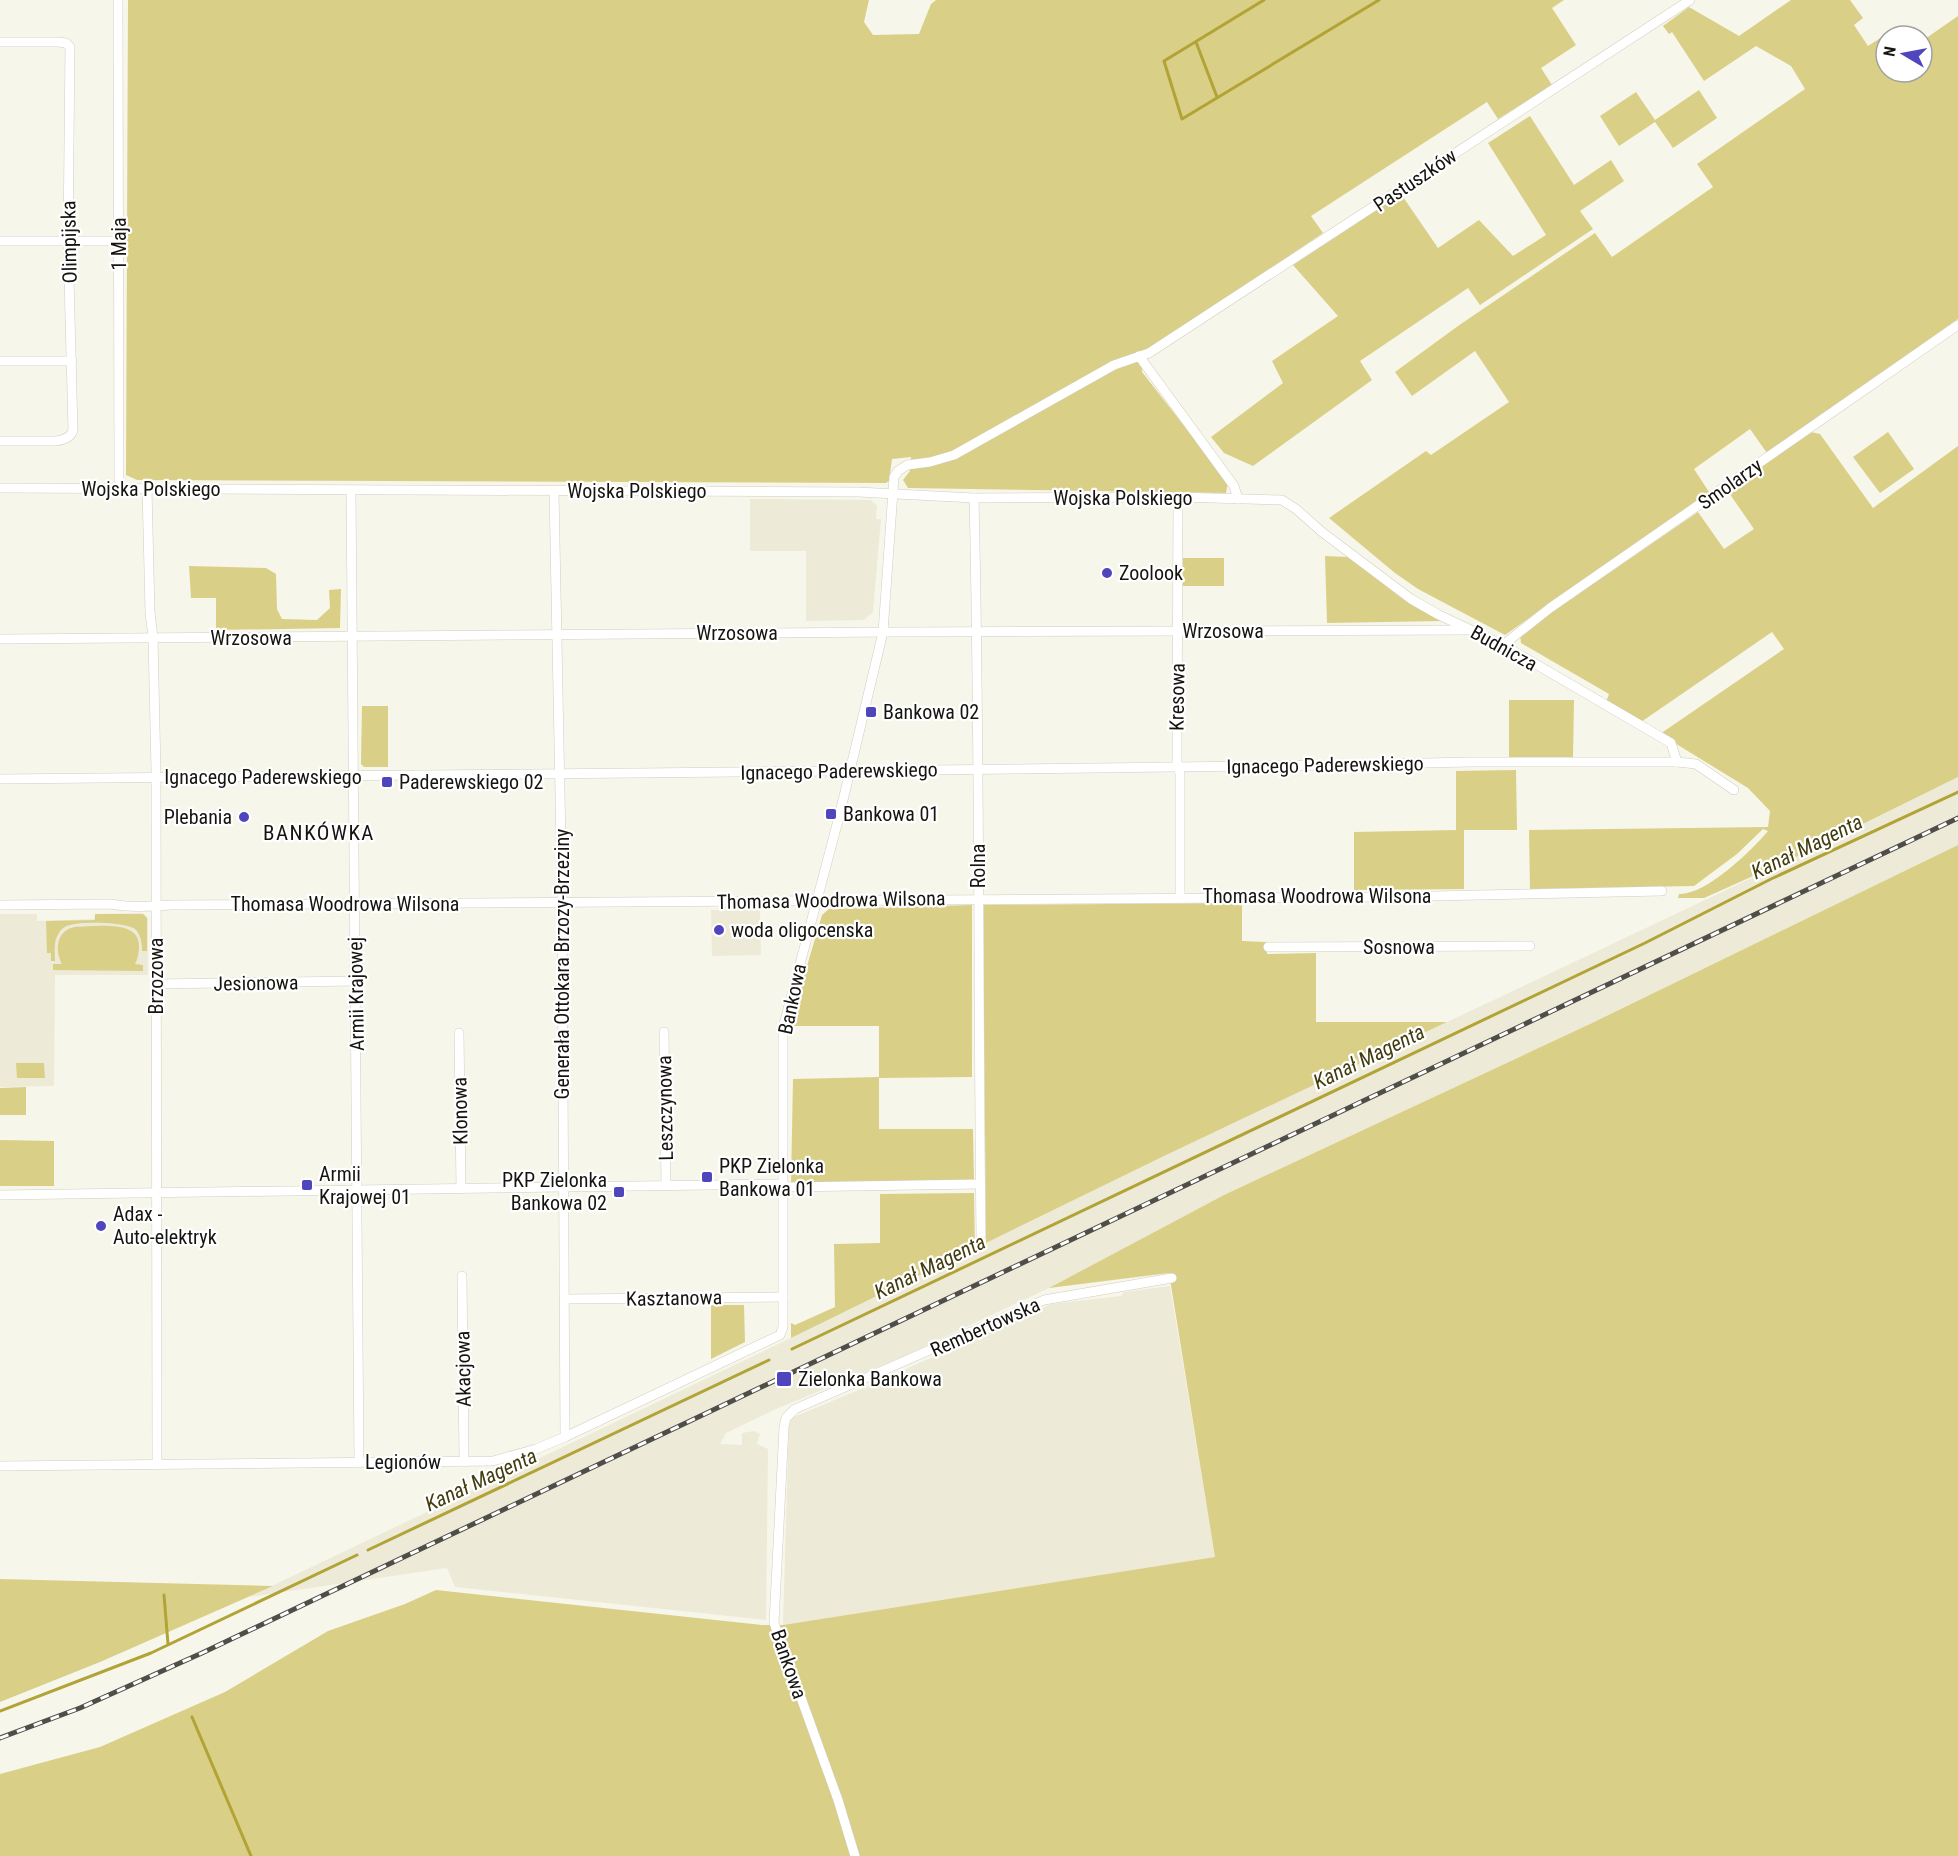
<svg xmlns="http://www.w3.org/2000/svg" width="1958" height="1856" font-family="'Roboto Condensed',sans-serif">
<rect width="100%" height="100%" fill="#f7f6ea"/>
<g fill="#edead7">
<path d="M750,499L871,500L877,506L876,519H881L873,612L864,620L806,621V551H750Z"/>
<path d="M1958,777V845L1590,1024L1224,1195L1049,1288L902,1357L776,1409L726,1433L720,1444L742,1445V1433L754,1431L760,1434L757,1444L768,1449L766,1620L455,1587L447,1568L249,1597L791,1338L1164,1156L1798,856Z"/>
<path d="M760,909L761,955L712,956L711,910Z"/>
<path d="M143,913L148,918V975H55L54,1086L0,1087V914H37V921L94,919L95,914Z"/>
<path d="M1170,1286L1215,1557L783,1625L789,1419L861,1389L1051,1304L1121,1296L1124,1292Z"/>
</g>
<g fill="#dacf87">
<path d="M128,0H869L864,22L873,35L919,34L931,4L936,0H1564L1552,8L1576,45L1541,68L1552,85L1498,119L1487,102L1311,216L1323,233L1143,354L1142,372L1228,482L1226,493L908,488L903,480L910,471L911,457L892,459L889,481L886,483L137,480L126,475Z"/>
<path d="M1791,0H1850L1863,18L1854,25L1868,46L1899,26L1906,36H1886V72H1922V41L1958,16V319L1767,453L1750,429L1694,469L1709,492L1505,635L1418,589L1395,573L1329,518L1426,451L1431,455L1509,402L1475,351L1412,396L1395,372L1458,326L1595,233L1612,257L1713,187L1697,164L1805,89L1791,66L1756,46L1704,81L1672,32L1669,34L1663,26L1689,7L1739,36Z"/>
<path d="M1699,90L1717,118L1673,148L1655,122L1619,146L1600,116L1636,92L1655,120Z"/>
<path d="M1530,116L1574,185L1611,160L1624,181L1580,211L1593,229L1480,305L1468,288L1360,361L1372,380L1253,466L1224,453L1211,437L1283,383L1272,361L1338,316L1293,265L1401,194L1438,248L1479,220L1513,256L1546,235L1488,143Z"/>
<path d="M1811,432L1820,434L1873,508L1958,446V777L1798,856L1704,898H1678L1679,894C1706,895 1751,851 1768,831L1763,829L1737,854L1694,886L1530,889L1529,830L1768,827L1770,811L1748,788L1660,734L1784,649L1772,632L1641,722L1606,702L1609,694L1521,643L1520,634L1698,512L1724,549L1754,529L1727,490Z"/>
<path d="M1888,432L1914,469L1880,493L1853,457Z"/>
<path d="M1325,556L1348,557L1403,599L1441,621L1327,623Z"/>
<rect x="1183" y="558" width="41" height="28"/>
<path d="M189,566L266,568L276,574L277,609L282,619L317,620L330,608L329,590L341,589L340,628L216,630V598H191Z"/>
<path d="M1509,700H1574L1573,758L1509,757Z"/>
<path d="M362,706H388V767H364L361,764Z"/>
<path d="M1516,770L1517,830H1464V889L1354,890V832L1456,830V771Z"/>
<path d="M1958,845V1856H0V1774L100,1747L225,1692L328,1631L405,1604L436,1590L762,1625H783L1215,1557L1169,1273L1049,1288L1224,1195L1590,1024Z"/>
<path d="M1242,903V941L1266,942L1267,954L1316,953V1022H1447L1164,1156L986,1243L983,905Z"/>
<path d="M972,905V1077L879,1078V1129H973L974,1181L791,1183L793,1079L879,1077V1026H793L797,1000L822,915L829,909Z"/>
<path d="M95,914H143L147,918V951H142C142,943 141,935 135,929C126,922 81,921 70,925C65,926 61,929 59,933C53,941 55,952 55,961H51V953H47L46,921L95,920Z"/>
<path d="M75,927C94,927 138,919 139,945C139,953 138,958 135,964L143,965V971L53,970V964H62C54,949 57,930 75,927Z"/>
<path d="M16,1063H44L45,1078H17Z"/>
<path d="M26,1087V1115H0V1088Z"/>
<path d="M0,1140L54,1141V1186H0Z"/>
<path d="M974,1193L975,1248L791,1338V1323L795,1325L835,1307L834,1244L880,1243V1194Z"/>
<path d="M711,1305H744L745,1342L711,1359Z"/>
<path d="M0,1579L273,1586L100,1662L0,1702Z"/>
</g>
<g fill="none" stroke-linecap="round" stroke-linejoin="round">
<g stroke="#b2a337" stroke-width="3">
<path d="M1264,0L1164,61L1182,119L1379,0"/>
<path d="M1196,42L1217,97"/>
<path d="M792,1349L1645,943L1771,879L1958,792"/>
<path d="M368,1550L769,1360"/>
<path d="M164,1595L168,1644"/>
<path d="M0,1711L151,1653L357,1555"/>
<path d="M192,1717L251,1856"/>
</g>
<g stroke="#d0cec2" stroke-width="10">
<g id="street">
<path d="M118,0L119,489"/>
<path d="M0,42H58L66,43L70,47L68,240L73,430C71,438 63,440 56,441H0"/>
<path d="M0,241H119"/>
<path d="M1139,356L1234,486L1238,499"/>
<path d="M0,361H72"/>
<path d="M0,488L858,492L974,498L1178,497L1282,500L1296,509L1322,532L1411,599L1439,615L1503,645L1671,743L1677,762"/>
<path d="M147,489L150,612L153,638L156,771L157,1464"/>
<path d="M351,491L359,1462"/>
<path d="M554,491L562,894L565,1437"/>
<path d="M1178,497L1177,761L1180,774V897"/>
<path d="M974,498C980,743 978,989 981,1235"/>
<path d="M0,639L896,632L1468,630"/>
<path d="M1503,645L1550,608L1958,325"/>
<path d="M0,779L844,771L1338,765L1469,762H1677L1696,764L1734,790"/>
<path d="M0,905L110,904C131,908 151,906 172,905L1386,897L1662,891"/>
<path d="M1268,947L1530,946"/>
<path d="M155,984L356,981"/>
<path d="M664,1032L666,1185"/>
<path d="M459,1033L461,1189"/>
<path d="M0,1195L776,1184L789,1187L980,1184"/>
<path d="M462,1276L464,1462"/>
<path d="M565,1299L783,1297"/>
<path d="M0,1466L493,1461L536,1449L565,1437L780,1335L783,1327V1028L839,817L883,632L894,477L898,471L907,465L930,462L954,455L1114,365L1149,353L1690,0"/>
<path d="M855,1856L838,1800L774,1623L784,1427L786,1418L795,1409L1044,1300L1172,1278"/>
</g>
</g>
<use href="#street" stroke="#fff" stroke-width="9"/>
<g stroke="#4f4e48" stroke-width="5">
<path id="rail" d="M0,1738L80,1708L202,1653L1958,818"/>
</g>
<use href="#rail" stroke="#fff" stroke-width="3" stroke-dasharray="9" stroke-linecap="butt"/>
</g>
<g fill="#4f45bc" stroke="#fff" stroke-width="2">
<circle cx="1107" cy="573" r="6"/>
<rect x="865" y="706" width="12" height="12" rx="3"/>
<rect x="381" y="776" width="12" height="12" rx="3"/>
<rect x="825" y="808" width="12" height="12" rx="3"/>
<circle cx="244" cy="817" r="6"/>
<circle cx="719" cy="930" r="6"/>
<rect x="701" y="1171" width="12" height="12" rx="3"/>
<rect x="301" y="1179" width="12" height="12" rx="3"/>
<rect x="613" y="1186" width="12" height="12" rx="3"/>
<circle cx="101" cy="1226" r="6"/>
<rect x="776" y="1371" width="16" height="16" rx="3"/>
</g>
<g text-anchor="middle" stroke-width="4.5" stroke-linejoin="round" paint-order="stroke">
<g font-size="20" fill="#151410" stroke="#fff">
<text transform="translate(1415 180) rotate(-34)" y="7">Pastuszków</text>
<text transform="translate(69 242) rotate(-91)" y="7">Olimpijska</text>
<text transform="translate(119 244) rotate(-90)" y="7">1 Maja</text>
<text transform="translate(1730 484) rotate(-35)" y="7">Smolarzy</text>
<text x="151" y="496">Wojska Polskiego</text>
<text x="637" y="498">Wojska Polskiego</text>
<text x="1123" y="505">Wojska Polskiego</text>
<text x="1223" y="638">Wrzosowa</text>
<text x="737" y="640">Wrzosowa</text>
<text x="251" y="645">Wrzosowa</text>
<text transform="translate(1504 648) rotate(29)" y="7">Budnicza</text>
<text transform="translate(1177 697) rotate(-89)" y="7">Kresowa</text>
<text transform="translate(1325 765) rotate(-1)" y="7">Ignacego Paderewskiego</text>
<text transform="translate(839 771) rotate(-1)" y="7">Ignacego Paderewskiego</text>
<text x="263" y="784">Ignacego Paderewskiego</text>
<text transform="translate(978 866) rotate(-90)" y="7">Rolna</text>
<text x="1317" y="903">Thomasa Woodrowa Wilsona</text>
<text transform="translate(831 900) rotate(-1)" y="7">Thomasa Woodrowa Wilsona</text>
<text x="345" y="911">Thomasa Woodrowa Wilsona</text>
<text x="1399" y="954">Sosnowa</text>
<text transform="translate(562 964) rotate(-90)" y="7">Generała Ottokara Brzozy-Brzeziny</text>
<text transform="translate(156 976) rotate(-90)" y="7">Brzozowa</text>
<text transform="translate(256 983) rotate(-1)" y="7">Jesionowa</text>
<text transform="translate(356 994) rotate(-91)" y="7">Armii Krajowej</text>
<text transform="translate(792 999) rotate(-78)" y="7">Bankowa</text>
<text transform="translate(665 1108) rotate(-91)" y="7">Leszczynowa</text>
<text transform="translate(460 1111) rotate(-91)" y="7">Klonowa</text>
<text transform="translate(674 1298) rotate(-1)" y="7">Kasztanowa</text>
<text transform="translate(985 1327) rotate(-24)" y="7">Rembertowska</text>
<text transform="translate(463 1369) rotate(-91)" y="7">Akacjowa</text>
<text x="403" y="1469">Legionów</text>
<text transform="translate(789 1664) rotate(71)" y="7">Bankowa</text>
</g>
<g font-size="20" fill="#151410" stroke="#fff" text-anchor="start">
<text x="1119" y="580">Zoolook</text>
<text x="883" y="719">Bankowa 02</text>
<text x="399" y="789">Paderewskiego 02</text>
<text x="843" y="821">Bankowa 01</text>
<text x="232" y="824" text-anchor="end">Plebania</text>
<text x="731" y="937">woda oligocenska</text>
<text x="719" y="1173">PKP Zielonka<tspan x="719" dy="23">Bankowa 01</tspan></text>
<text x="319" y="1181">Armii<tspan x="319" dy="23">Krajowej 01</tspan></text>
<text x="607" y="1187" text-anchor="end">PKP Zielonka<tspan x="607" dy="23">Bankowa 02</tspan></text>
<text x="113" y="1221">Adax -<tspan x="113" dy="23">Auto-elektryk</tspan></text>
<text x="798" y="1386">Zielonka Bankowa</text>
</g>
<g font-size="21" letter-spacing="1.5" fill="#151410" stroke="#fff">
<text x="319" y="840">BANKÓWKA</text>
</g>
<g font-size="21" font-style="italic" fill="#423c0f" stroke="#fff">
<text transform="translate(1807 847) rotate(-26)" y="7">Kanał Magenta</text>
<text transform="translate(1369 1057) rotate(-26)" y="7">Kanał Magenta</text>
<text transform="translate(930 1267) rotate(-26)" y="7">Kanał Magenta</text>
<text transform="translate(481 1480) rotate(-25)" y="7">Kanał Magenta</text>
</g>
</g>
<g transform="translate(1904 54) rotate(280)"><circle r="28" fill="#ffffff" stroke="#a1a19f" stroke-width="1.5"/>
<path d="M0-4.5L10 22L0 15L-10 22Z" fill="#4f45bc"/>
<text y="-9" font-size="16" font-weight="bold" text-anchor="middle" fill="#151410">N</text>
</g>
</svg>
